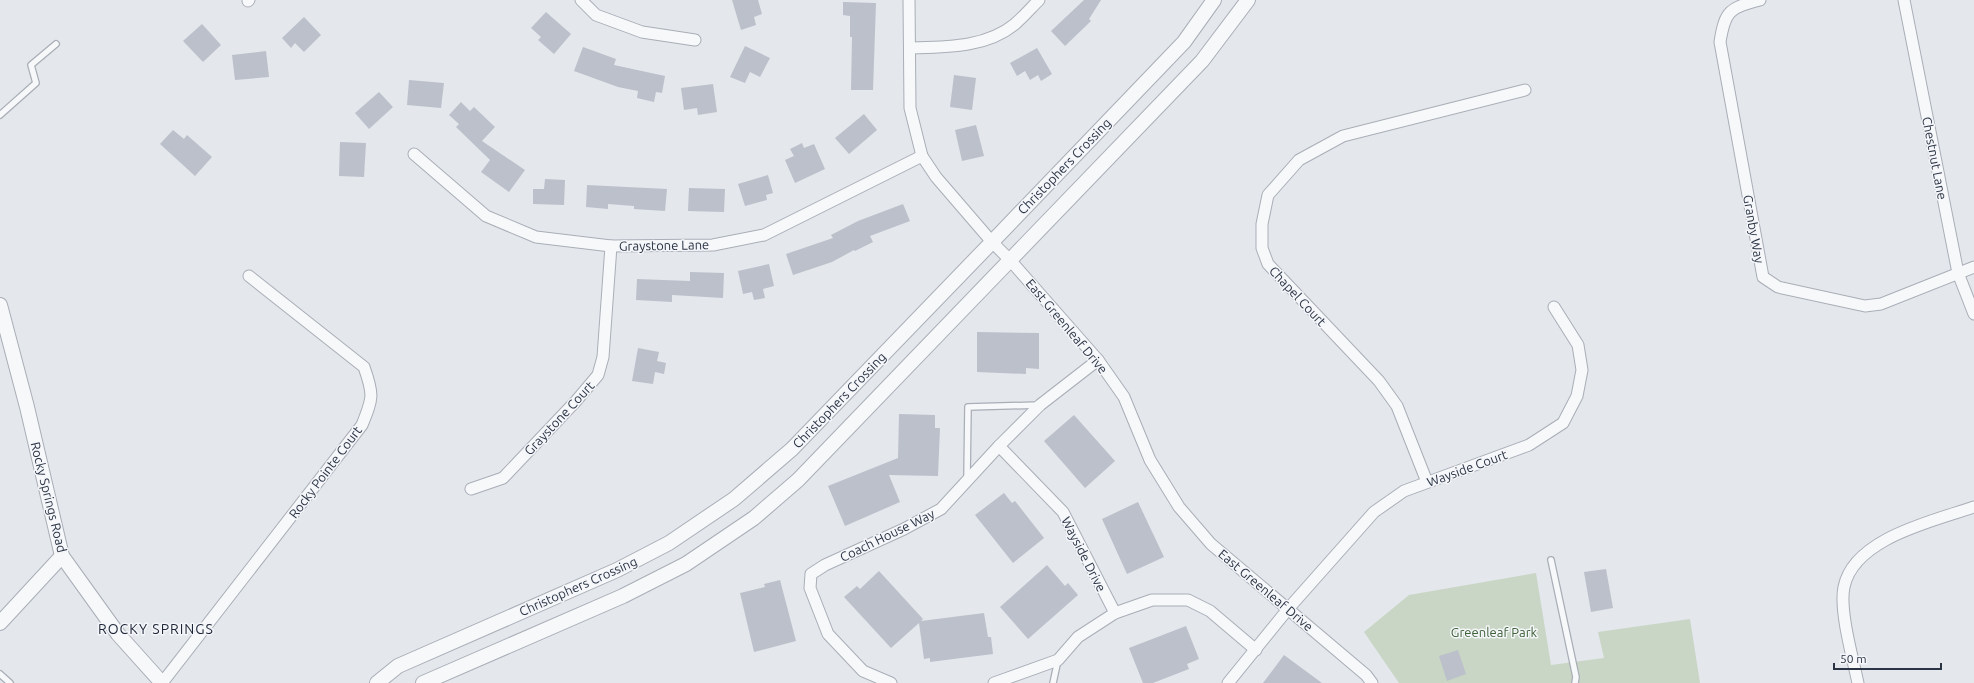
<svg xmlns="http://www.w3.org/2000/svg" width="1974" height="683" font-family="Ubuntu,sans-serif">
<rect width="100%" height="100%" fill="#e4e7ec"/>
<path fill="#c9d6c5" d="M1536,573L1551,665L1604,658L1598,632L1690,619L1700,683H1399L1364,632L1409,595Z"/>
<g fill="#bbc0ca">
<path d="M732,0H758L762,14L754,17L756,25L741,30Z"/>
<path d="M1084,0H1101L1089,19L1091,21L1065,46L1051,31Z"/>
<path d="M843,2L876,3L873,90H851L852,37H850V16L843,15Z"/>
<path d="M546,12L571,34L554,54L538,40L541,37L531,28Z"/>
<path d="M304,17L321,35L304,52L295,43L291,48L282,38Z"/>
<path d="M202,24L221,45L203,62L183,41Z"/>
<path d="M745,46L770,58L760,77L750,72L745,83L730,77Z"/>
<path d="M583,47L616,59L614,65L665,76L662,93L656,92L654,102L637,98L638,91L618,87L574,71Z"/>
<path d="M1037,48L1052,74L1041,81L1038,75L1030,80L1025,71L1017,76L1010,63Z"/>
<path d="M266,51L269,77L235,80L232,55Z"/>
<path d="M954,75L976,78L972,110L950,107Z"/>
<path d="M409,80L444,83L441,108L407,105Z"/>
<path d="M713,84L717,112L698,115L697,108L684,110L681,88Z"/>
<path d="M379,92L393,107L369,129L355,113Z"/>
<path d="M461,102L470,111L474,107L495,127L482,141L525,170L509,192L481,172L490,160L456,127L459,124L449,115Z"/>
<path d="M864,114L877,130L849,154L835,138Z"/>
<path d="M976,125L984,156L962,161L955,130Z"/>
<path d="M173,130L184,139L187,135L212,157L195,176L160,144Z"/>
<path d="M340,142L366,143L364,177L339,176Z"/>
<path d="M802,143L804,148L814,144L825,169L795,183L785,160L794,156L790,149Z"/>
<path d="M768,175L773,193L766,195L767,200L745,206L738,184Z"/>
<path d="M545,179L565,180L564,205L533,204V189H544Z"/>
<path d="M587,185L667,189L665,211L634,209V206L608,204V209L586,207Z"/>
<path d="M689,188L725,189L724,212L688,211Z"/>
<path d="M903,204L910,221L870,236L873,242L855,251L854,250L832,262L793,275L786,254L833,238L831,235L858,221Z"/>
<path d="M769,264L774,286L763,289L765,298L754,300L752,292L743,294L738,271Z"/>
<path d="M690,272L724,273L723,298L672,295V302L636,300L637,279L690,281Z"/>
<path d="M977,332L1039,333V369L1026,368V374L977,372Z"/>
<path d="M638,348L659,352L657,361L666,363L664,374L655,372L653,384L632,381Z"/>
<path d="M899,414L935,415V428H940L938,476L889,475L900,502L845,526L828,486L898,458Z"/>
<path d="M1074,415L1115,461L1085,488L1044,441Z"/>
<path d="M1004,493L1012,503L1015,501L1044,538L1013,563L975,515Z"/>
<path d="M1138,502L1164,557L1127,574L1102,519Z"/>
<path d="M1047,565L1065,586L1068,583L1078,595L1028,639L1000,607Z"/>
<path d="M1606,569L1613,608L1591,612L1584,572Z"/>
<path d="M879,571L923,619L921,621L984,613L988,637H991L993,654L930,662V658L924,659L919,623L891,648L844,597L857,586L860,589Z"/>
<path d="M780,580L796,641L754,652L740,593L765,587L764,584Z"/>
<path d="M1186,626L1199,659L1187,664L1189,669L1153,683H1143L1129,648Z"/>
<path d="M1458,650L1466,674L1447,681L1439,656Z"/>
<path d="M1284,655L1322,683H1263Z"/>
</g>
<g fill="none" stroke-linecap="round" stroke-linejoin="round">
<g stroke="#a9aeb7" stroke-width="8">
<g id="service">
<path d="M0,115L36,83L31,65L56,44"/>
<path d="M967,478L968,407L1040,405"/>
<path d="M1551,560L1576,677L1575,683"/>
<path d="M0,674L10,683"/>
<path d="M1053,683L1058,660"/>
</g>
</g>
<g stroke="#a9aeb7" stroke-width="13">
<g id="minor">
<path d="M581,0L596,15L642,32L695,40"/>
<path d="M909,0L910,108L922,156L936,177L992,242L1010,260L1098,360L1124,397L1150,460L1179,507L1211,544L1366,675L1372,683"/>
<path d="M1760,0C1730,8 1725,10 1720,42L1763,277L1778,287L1865,306L1881,304L1974,267"/>
<path d="M1904,0L1958,273L1974,314"/>
<path d="M248,1L249,0"/>
<path d="M910,48C945,47 986,48 1015,24C1023,17 1031,8 1039,0"/>
<path d="M414,154L486,216L536,237L611,246L713,245L764,235L922,156"/>
<path d="M999,446L1063,512L1115,613"/>
<path d="M1427,482L1397,406L1379,381L1268,264L1262,248V224L1268,195L1299,160L1343,136L1525,90"/>
<path d="M471,489L503,478L576,401L598,375L603,357L611,246"/>
<path d="M162,683L362,425C373,398 374,395 364,367L249,276"/>
<path d="M891,683L863,671L828,634L810,588L811,574L825,565L904,529L941,509L999,446L1040,405L1098,360"/>
<path d="M994,683L1058,660L1078,637L1115,613L1152,600H1188L1210,611L1256,650"/>
<path d="M1228,683L1288,609L1374,512L1404,491L1529,445L1563,423L1577,396L1582,370L1578,345L1554,307"/>
<path d="M1858,683C1853,659 1839,610 1844,587C1854,538 1934,521 1974,507"/>
</g>
</g>
<g stroke="#a9aeb7" stroke-width="16">
<g id="tertiary">
<path d="M0,305L27,407L62,556L118,634L162,683"/>
<path d="M0,623L62,556"/>
<path d="M377,683L398,666L617,570L669,543L734,499L792,449L992,242L1184,42L1214,0"/>
<path d="M423,683L623,596L686,564L754,518L798,480L1202,61L1248,0"/>
</g>
</g>
<use href="#service" stroke="#f7f8fa" stroke-width="5.5"/>
<use href="#minor" stroke="#f7f8fa" stroke-width="11"/>
<use href="#tertiary" stroke="#f7f8fa" stroke-width="14"/>
</g>
<g text-anchor="middle" stroke-width="3" stroke-linejoin="round" paint-order="stroke">
<g font-size="13" fill="#2b3445" stroke="#f4f6f9">
<text transform="translate(1935 158) rotate(79)" y="5">Chestnut Lane</text>
<text transform="translate(1064 166) rotate(-46)" y="5">Christophers Crossing</text>
<text transform="translate(1754 229) rotate(80)" y="5">Granby Way</text>
<text transform="translate(664 245) rotate(-1)" y="5">Graystone Lane</text>
<text transform="translate(1298 296) rotate(47)" y="5">Chapel Court</text>
<text transform="translate(1067 326) rotate(50)" y="5">East Greenleaf Drive</text>
<text transform="translate(839 400) rotate(-46)" y="5">Christophers Crossing</text>
<text transform="translate(559 418) rotate(-47)" y="5">Graystone Court</text>
<text transform="translate(1467 468) rotate(-20)" y="5">Wayside Court</text>
<text transform="translate(325 472) rotate(-53)" y="5">Rocky Pointe Court</text>
<text transform="translate(49 497) rotate(76)" y="5">Rocky Springs Road</text>
<text transform="translate(887 535) rotate(-26)" y="5">Coach House Way</text>
<text transform="translate(1084 554) rotate(63)" y="5">Wayside Drive</text>
<text transform="translate(578 586) rotate(-24)" y="5">Christophers Crossing</text>
<text transform="translate(1266 590) rotate(40)" y="5">East Greenleaf Drive</text>
</g>
<g font-size="13" fill="#3f6138" stroke="#f4f6f9">
<text x="1494" y="637">Greenleaf Park</text>
</g>
<g font-size="14" letter-spacing="1" fill="#1d2536" stroke="#f4f6f9">
<text x="156" y="634">ROCKY SPRINGS</text>
</g>
</g>
<path d="M1834 663v6h107v-6" fill="none" stroke="#2b3445" stroke-width="2"/>
<text x="1840" y="663" font-size="12" fill="#2b3445" stroke="#f4f6f9" stroke-width="3" paint-order="stroke">50 m</text>
</svg>
